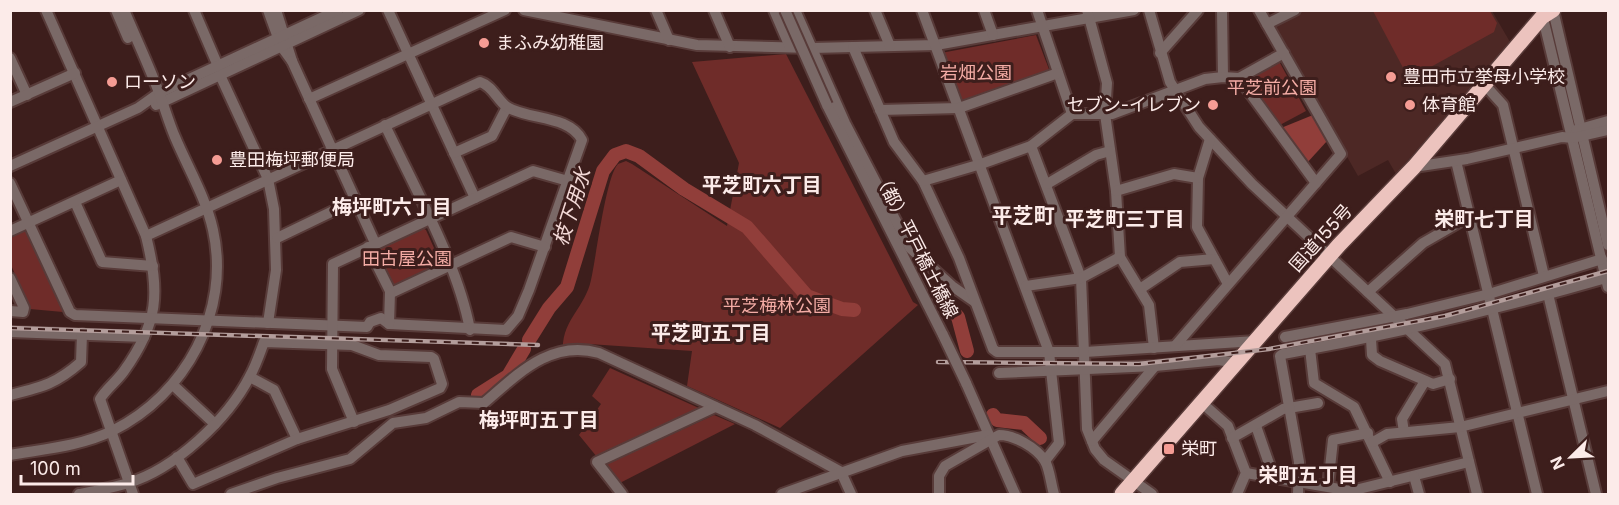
<svg xmlns="http://www.w3.org/2000/svg" width="1619" height="505" font-family="Inter,'Noto Sans JP',sans-serif">
<rect width="100%" height="100%" fill="#3d1e1c"/>
<path fill="#4d2825" d="M1303,11H1492L1510,42L1396,174L1388,160L1358,176L1274,28L1275,24Z"/>
<g fill="#6f2c29">
<path d="M1373,11H1490L1497,23L1494,32L1409,79Z"/>
<path d="M1036,35L1050,72L961,105L941,53Z"/>
<path d="M786,54L913,302L918,305L780,428L687,386L692,351L589,344L563,351C561,321 585,308 591,280C596,258 606,176 618,164L626,161L632,164L727,226L739,163L692,62Z"/>
<path d="M1275,63H1280L1306,111L1278,126L1242,81Z"/>
<path d="M27,228L65,307L63,312L30,309L11,265L10,235Z"/>
<path d="M423,228L426,230L442,266L392,290L373,251Z"/>
<path d="M610,368L701,409L597,457L579,435L601,404L592,396Z"/>
<path d="M714,415L735,424L614,486L602,466Z"/>
</g>
<path fill="#913e3a" d="M1313,115L1327,141L1306,164L1281,128Z"/>
<g fill="none" stroke-linecap="round" stroke-linejoin="round">
<g stroke="#913e3a" stroke-width="14">
<path d="M946,304L958,317L967,351"/>
<path d="M529,340L549,308L567,287L603,171L615,155L626,151L639,156L684,189L747,227L807,296L842,309L854,310"/>
<path d="M478,395L508,376L524,349"/>
<path d="M993,415L997,420L1024,423L1040,438"/>
</g>
<g stroke="#583b39" stroke-width="14">
<g id="minor">
<path d="M46,10L146,236C160,293 159,322 124,371C117,381 106,389 100,399L133,494"/>
<path d="M116,10L128,38"/>
<path d="M194,10L218,66"/>
<path d="M268,10L281,46L292,61L276,10"/>
<path d="M388,10L475,198"/>
<path d="M524,10L697,45L812,48L936,45L1134,10"/>
<path d="M656,10L669,40"/>
<path d="M714,10L730,47"/>
<path d="M774,10L790,47"/>
<path d="M795,10L845,123L910,248L952,286L975,302"/>
<path d="M875,10L890,46"/>
<path d="M922,10L1049,352L1059,443L1045,461"/>
<path d="M984,10L993,35"/>
<path d="M1037,10L1072,114"/>
<path d="M1087,10L1107,83L1105,114L1116,191L1120,257L1149,305L1154,348"/>
<path d="M1149,10L1170,82L1199,127L1252,184L1445,364L1477,494"/>
<path d="M1222,10L1223,77"/>
<path d="M1553,10L1608,245"/>
<path d="M1542,14L1608,287"/>
<path d="M1267,24L1295,10"/>
<path d="M853,47L894,142L923,181L959,258L993,349L997,352H1085L1256,341"/>
<path d="M1160,53L1198,10"/>
<path d="M10,58L27,95"/>
<path d="M292,61L375,243"/>
<path d="M220,75L268,179L274,209L276,270L268,323"/>
<path d="M1239,78L1316,183"/>
<path d="M1484,84L1503,105L1544,276"/>
<path d="M309,99L505,10"/>
<path d="M10,102L75,73"/>
<path d="M156,105L359,10"/>
<path d="M827,105L943,335"/>
<path d="M880,110L959,108L1058,73"/>
<path d="M385,125C414,187 458,264 470,330"/>
<path d="M1576,130L1608,121"/>
<path d="M1210,139L1198,178L1197,227L1228,284"/>
<path d="M1031,146L1081,278L1087,429L1095,449L1104,460L1152,494"/>
<path d="M454,153L492,136L507,107"/>
<path d="M1456,161L1537,494"/>
<path d="M10,166L138,108L159,93L338,10"/>
<path d="M1414,167L1467,159L1562,137L1573,138L1608,130"/>
<path d="M923,181L981,164L1031,146L1072,114H1112L1205,79L1223,77L1239,78L1284,53"/>
<path d="M10,183L70,312L75,315L367,327L370,322L381,318L389,324L506,330L518,316L529,290L582,140C569,115 529,120 507,107C497,100 493,86 480,82L146,236"/>
<path d="M1047,184L1096,155L1110,151"/>
<path d="M1116,191L1174,174L1198,178"/>
<path d="M75,202L102,262L153,266"/>
<path d="M10,231L121,180"/>
<path d="M277,238L356,200"/>
<path d="M368,247L391,293L511,237L545,247"/>
<path d="M10,278L24,308L23,312L10,311"/>
<path d="M1026,286L1081,278L1120,257"/>
<path d="M1140,289L1180,262L1214,259"/>
<path d="M1368,292L1423,243L1470,216"/>
<path d="M1548,294L1596,494"/>
<path d="M389,324L390,292"/>
<path d="M10,332L144,337"/>
<path d="M1285,337L1407,314L1489,294L1602,259"/>
<path d="M1371,339L1372,355L1380,361L1433,384L1450,379"/>
<path d="M1175,346L1341,154L1259,10"/>
<path d="M1310,349L1314,383L1354,407L1390,482"/>
<path d="M999,373L1155,366L1219,360L1236,363"/>
<path d="M250,377L274,390L297,439"/>
<path d="M966,383L1015,494"/>
<path d="M173,385L215,424"/>
<path d="M10,395C42,387 56,384 81,362L82,334"/>
<path d="M1202,403L1228,426L1246,473L1237,494"/>
<path d="M354,422L332,369L333,264L533,171L568,181"/>
<path d="M1256,426L1274,478"/>
<path d="M1404,432L1402,419L1425,381"/>
<path d="M1232,438L1283,409L1318,403"/>
<path d="M1092,441L1155,366"/>
<path d="M1373,442L1387,434L1460,427L1608,391"/>
<path d="M10,455C44,449 81,446 112,431C186,395 231,311 213,230C206,198 188,168 175,137C169,123 165,109 160,95C149,66 136,38 124,10"/>
<path d="M1246,473L1351,491L1469,462"/>
<path d="M1414,476L1419,494"/>
<path d="M1328,486L1333,440L1368,433"/>
<path d="M79,494C95,491 112,488 128,483C175,469 228,419 250,376C256,365 260,353 264,342L352,345L379,355L431,357L434,359L442,384L440,388L389,410L297,439L193,484L177,457"/>
<path d="M231,494L277,478L350,459L393,423L426,418L459,402L484,403C518,374 551,339 599,353L755,425L841,472L851,494"/>
<path d="M622,494L597,462L715,407"/>
<path d="M782,494L902,451L988,435"/>
<path d="M939,494V476L945,466L999,435C1014,435 1036,447 1045,461C1050,470 1051,485 1054,494"/>
<path d="M1298,494L1299,462L1280,356L1283,354C1394,334 1498,309 1606,278"/>
</g>
</g>
<g stroke="#583b39" stroke-width="18">
<path id="highway" d="M1122,494L1339,245L1414,167L1542,17L1553,10"/>
</g>
<use href="#minor" stroke="#7a6967" stroke-width="10"/>
<use href="#highway" stroke="#ecc3be" stroke-width="15"/>
<g stroke="#b39d9b" stroke-width="4.5">
<g id="rail">
<path d="M10,328L538,345"/>
<path d="M938,362L1139,364L1269,349L1445,316L1608,271"/>
</g>
</g>
<use href="#rail" stroke="#3d1e1c" stroke-width="2" stroke-dasharray="7" stroke-linecap="butt"/>
<g stroke="#583b39" stroke-width="14" stroke-linecap="butt">
<g id="minor-bridge">
<path d="M785,10L827,105"/>
<path d="M943,335L966,383"/>
</g>
</g>
<use href="#minor-bridge" stroke="#7a6967" stroke-width="10"/>
</g>
<g fill="#f59c94" stroke="#3d1e1c" stroke-width="2">
<circle cx="484" cy="43" r="6"/>
<circle cx="1391" cy="77" r="6"/>
<circle cx="112" cy="82" r="6"/>
<circle cx="1213" cy="105" r="6"/>
<circle cx="1410" cy="105" r="6"/>
<circle cx="217" cy="160" r="6"/>
<rect x="1163" y="443" width="12" height="12" rx="3"/>
</g>
<g text-anchor="middle" stroke-width="6" stroke-linejoin="round" paint-order="stroke">
<g font-size="18" fill="#fcebe9" stroke="#3d1e1c" text-anchor="start">
<text x="496" y="49">まふみ幼稚園</text>
<text x="1403" y="83">豊田市立挙母小学校</text>
<text x="124" y="88">ローソン</text>
<text x="1201" y="111" text-anchor="end">セブン-イレブン</text>
<text x="1422" y="111">体育館</text>
<text x="229" y="166">豊田梅坪郵便局</text>
<text x="1181" y="455">栄町</text>
</g>
<g font-size="18" fill="#f4aca5" stroke="#3d1e1c">
<text x="976" y="79">岩畑公園</text>
<text x="1272" y="94">平芝前公園</text>
<text x="407" y="265">田古屋公園</text>
<text x="777" y="312">平芝梅林公園</text>
</g>
<g font-size="18" fill="#fcebe9" stroke="#3d1e1c">
<text transform="translate(1321 238) rotate(-48)" y="6">国道155号</text>
<text transform="translate(916 245) rotate(63)" y="6">（都）平戸橋土橋線</text>
</g>
<g font-size="20" font-weight="bold" fill="#fcebe9" stroke="#3d1e1c">
<text x="762" y="192">平芝町六丁目</text>
<text x="392" y="214">梅坪町六丁目</text>
<text x="1125" y="226">平芝町三丁目</text>
<text x="1484" y="226">栄町七丁目</text>
<text x="711" y="340">平芝町五丁目</text>
<text x="539" y="427">梅坪町五丁目</text>
<text x="1308" y="482">栄町五丁目</text>
</g>
<g font-size="20" font-style="italic" fill="#f3d9d7" stroke="#3d1e1c">
<text transform="translate(572 207) rotate(-72)" y="7">枝下用水</text>
</g>
<g font-size="21" font-weight="bold" fill="#fcebe9" stroke="#3d1e1c">
<text x="1023" y="223">平芝町</text>
</g>
</g>
<rect width="1619" height="505" fill="none" stroke="#fcebe9" stroke-width="24"/>
<g transform="translate(1571 457) rotate(246)" stroke="#3d1e1c" stroke-width="4.5" paint-order="stroke">
<path d="M0-4.5L10 22L0 15L-10 22Z" fill="#fcebe9"/>
<text y="-9" font-size="16" font-weight="bold" text-anchor="middle" fill="#fcebe9">N</text>
</g>
<path d="M21 475v9h112v-9" fill="none" stroke="#fcebe9" stroke-width="3"/>
<text x="30" y="475" font-size="18" fill="#fcebe9" stroke="#3d1e1c" stroke-width="4.5" paint-order="stroke">100 m</text>
</svg>
